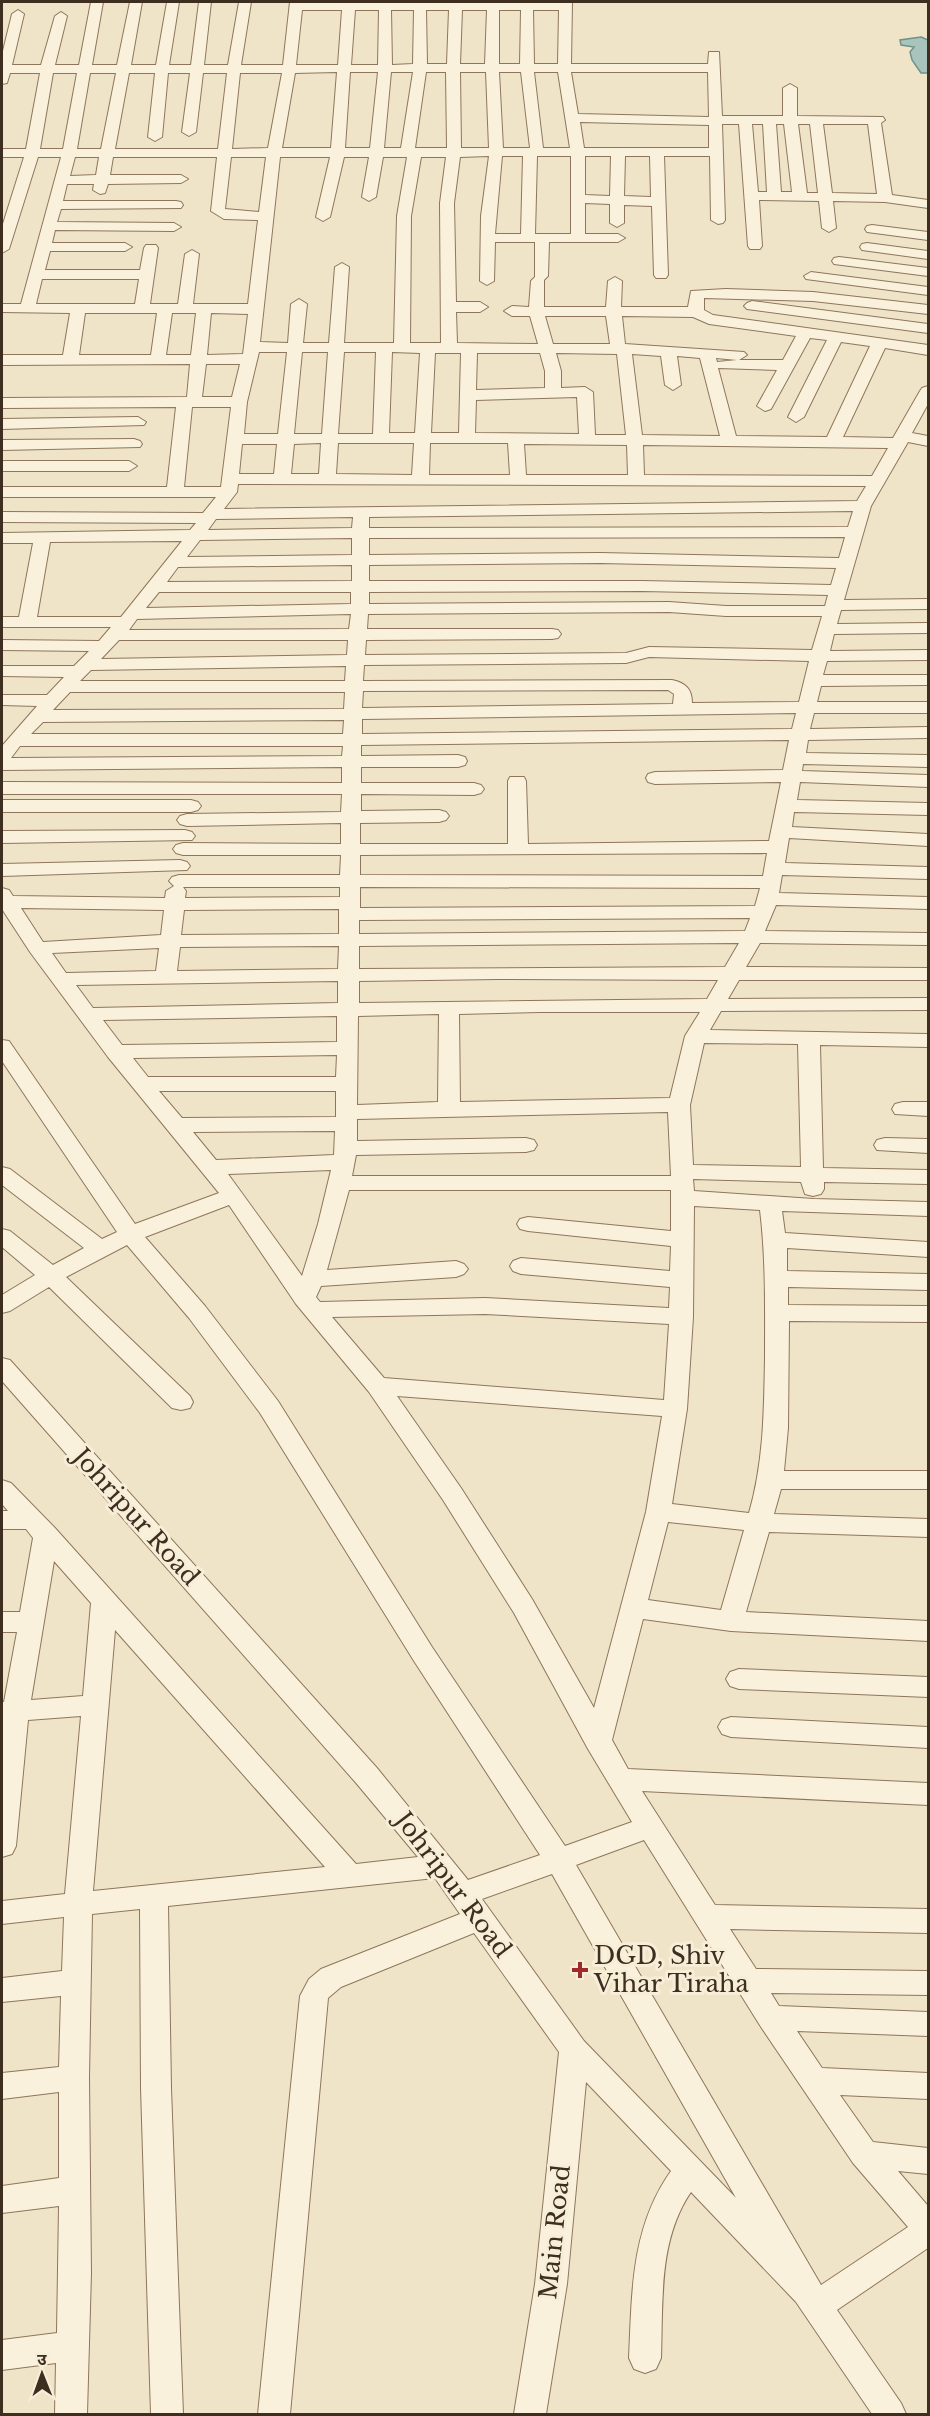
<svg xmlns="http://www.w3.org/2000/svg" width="930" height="2416" font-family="'Libre Baskerville','Noto Sans Devanagari',serif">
<rect width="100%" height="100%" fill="#f0e4c8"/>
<path fill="#a9c4bc" stroke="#6f938a" stroke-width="1.5" d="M921,37L928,40V73H921L912,60L910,52L914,47L901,45L900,40Z"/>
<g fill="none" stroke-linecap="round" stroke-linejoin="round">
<g stroke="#8d765c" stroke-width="2">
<g id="minor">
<path d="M91,2H103L92,65H117L130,2H142L131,65H156L167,2H179L169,65H191L199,2H211L204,65H228L239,2H251L241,65H283L290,2H572L571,64H708L709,52H719L722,116H783V88L790,84L797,88V116L883,117L885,120L881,123L892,195L928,200V208L885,202L833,201L836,228L829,232L822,228L819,201L759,200L762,246L760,249H750L748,246L739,124H722L725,220L723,223L718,224L711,220L710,156H664L668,275L666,278H656L654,275L652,206L624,205V223L617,227L610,223V204L585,203V234H618L625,238L618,242H549L548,276L544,280V307H606L608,281L615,277L622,281L621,307H688L691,291L726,289L813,292L928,305V314L813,301L704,298V310L713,315L928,345V355L885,348L843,437L893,438L920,391L922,388L928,386V404L912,433L928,436V446L908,442L871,506L844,600L928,599V609L841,610L837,624L928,623V633L834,634L830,651L928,650V660L827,661L823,675H928V685L821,686L817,702H928V713H814L810,729L928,727V738L808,740L806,753L928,755V767L803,764L802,771L928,775V787L800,782L797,800L928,803V815L794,812L792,827L928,834V846L789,838L785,863L928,867V879L782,875L779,893L928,897V909L776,905L765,931L928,933V945L760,943L746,967L928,968V980H739L728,999L928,998V1010L721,1011L710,1030L928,1034V1047L820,1045L823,1168L928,1170V1184L824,1182V1189L821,1194L813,1196L805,1194L801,1182L693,1179L694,1191L814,1199L928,1202V1216L782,1211L785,1233L928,1242V1257L787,1248V1271L928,1274V1290L788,1287V1305L928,1306V1322L789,1321L788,1428L784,1471H928V1489H781L774,1514L928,1519V1537L769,1532L746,1612L928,1621V1641L731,1631L643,1619L612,1740L628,1769L928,1783V1805L642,1791L715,1905L928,1909V1933L730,1929L756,1969L928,1971V1995L771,1993L779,2006L928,2012V2036L797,2031L822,2068L928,2073V2099L840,2095L873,2142L928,2148V2174L898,2171L928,2206V2248L837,2310L901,2403L906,2414H872L796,2302L691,2192C658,2240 663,2303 661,2358L656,2369L645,2373L634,2369L629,2358C632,2292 631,2227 671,2171L586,2082L567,2284L546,2414H514L535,2284L559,2052L474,1933L341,1987L328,1998L290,2414H258L300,1996L309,1979L321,1969L460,1914L435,1878L168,1906L171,2088L183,2414H151L141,2088L140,1909L92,1914L89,2078L91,2273L87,2414H55L56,2363L2,2370V2340L57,2333L59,2206L2,2213V2186L59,2178V2092L2,2099V2073L59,2067L61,1996L2,2002V1978L62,1971L64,1917L2,1924V1901L65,1894L81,1716L28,1720L16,1846L12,1854L2,1857V1702H4L17,1632H2V1612H20L33,1538L26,1529H2V1511H8L2,1504V1480L11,1483L55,1528L356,1864L418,1857L357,1784L2,1381V1358L10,1360L377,1768L468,1880L540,1855L414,1661L260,1413L189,1318L127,1245L66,1277L190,1396L193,1402L190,1408L181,1410L172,1408L49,1287L10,1311L2,1313V1295L35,1275L2,1247V1229L10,1231L53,1265L84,1248L2,1185V1167L10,1169L102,1239L117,1232L2,1061V1040L9,1041L135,1224L219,1193L108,1057L30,952L2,909V888L9,890L13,896L165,898L166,891L174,886L169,881L172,877L179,875H340L341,855H183L176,853L173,849L176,845L183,843L341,844V823L187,826L180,824L177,820L180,816L187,814L341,812L342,794H2V782L342,783V767L2,770V746L37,706L2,705V695H47L64,677L2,676V666H74L89,651L2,650V640L99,641L111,627H2V617H19L33,543H2V533L190,530L196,523L2,522V512L203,513L216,497H2V487H167L176,407L2,408V398L187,397L190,364L2,365V355H63L70,313L2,312V304H21L61,157H38L9,249L2,253V227L24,157H2V149H26L40,73H10L7,83L2,84V55L12,14L18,10L24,14L12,65H41L55,16L61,12L67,16L55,65H79ZM302,10H342L338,65H296ZM355,10H379L378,65H351ZM391,10H414L413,64L392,65ZM426,10H449L447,64H427ZM462,10H487L485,64H460ZM499,10H521L520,64H499ZM533,10H559L558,64H534ZM337,72L331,148H282L295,73ZM350,72H378L370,148H345ZM391,72H413L401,148H384ZM426,72H446L447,148H415ZM460,72H486L489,148H461ZM499,72H521L530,148H503ZM534,72H558L570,148H543ZM571,72H708L709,117L578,114ZM53,73H77L63,149H40ZM90,73H116L101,149H77ZM129,73H155L148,137L155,141L162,137L168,73H190L182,132L189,136L196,132L203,73H227L218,149H115ZM240,73H282L268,148L232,149ZM580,122L709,125V148H584ZM752,124H763L767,192H758ZM776,124H784L792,192H781ZM798,124H810L818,193H807ZM823,124H868L877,194L832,193ZM489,156L481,216L480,281L487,285L494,281L495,242H535V277L531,281L529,307L512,306L504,311L512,316H530L538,344L457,343L456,312H480L488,307L480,302H456L454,203L460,157ZM502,156H523L521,234H495ZM537,156H571V234H535ZM585,156H611L610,196L585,195ZM625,156H650L651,197L624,196ZM75,157H99L96,175L70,176ZM113,157H217L211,211L224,219L258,220L248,304H193L199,254L192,250L185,254L178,304H150L158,248L156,245H146L144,248L140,270H45L50,251H125L132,247L125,243H52L55,230L174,231L181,227L174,223L57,222L61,209L181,208L183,205L181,202L176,201H63L67,184H94L93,190L100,194L105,193L108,184L181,183L188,179L181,175H110ZM231,157H266L259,212L225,209ZM280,157H330L316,217L323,221L330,217L344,157H369L362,197L369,201L376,197L383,157H407L397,216L394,343H344L349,267L342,263L335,267L329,343H303L307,304L299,299L291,304L288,343L260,342ZM421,157H446L440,203L441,343H410L411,216ZM42,279H139L135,304H36ZM85,313H157L151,355H79ZM172,313H196L191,355H166ZM211,313L248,314L243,354L207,355ZM545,316H606L610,344H553ZM622,316L693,317L709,324L796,336L783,360H739L747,355L744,352L625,344ZM810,338L827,340L788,417L796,422L804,417L841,342L870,346L827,437L736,436L718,368L777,370L757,406L765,411L771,409ZM259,352H287L278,434H244L247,402ZM302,352H328L322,434H294ZM344,352H376L373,434H338ZM392,352L420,353L415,433H389ZM435,353H461L459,433H431ZM477,353H540L545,371V388L476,390ZM556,353L617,354L626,435H595L593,392L585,387L561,388V371ZM632,354L661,356L665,385L673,390L681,385L677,356L700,358L720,436L642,435ZM716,358L737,360L717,362ZM206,364H240L232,397H202ZM577,397L579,434L475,433L476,400ZM192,407H231L221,487H184ZM321,443L319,474H291L294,444ZM338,443H414L412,475L336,474ZM430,443H508L510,475H429ZM242,444H277L274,474H239ZM524,444L627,445L628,475H526ZM643,445L888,448L872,476L644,475ZM238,484L866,486L857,501L224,509L237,492ZM853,511L848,527L369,528V517ZM353,517L352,528L208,530L216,519ZM845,537L839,558L600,553L369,555V538ZM352,538V555L187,557L200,540ZM182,541L121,617H37L50,542ZM600,563L836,568L831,585L642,581H369V565ZM352,565V581L167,582L178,567ZM642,591L828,595L825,606H726L669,602L369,604V592ZM159,592H351V604L146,608ZM669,612L726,616H822L812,650L649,647L626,653L365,655L366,640L552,639L558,638L561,634L558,630L552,629H367L368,614ZM351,614L349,629L129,630L137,619ZM119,640H348L347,655L101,659ZM649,657L809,661L799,702L692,703C692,689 686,683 672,680L363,681L364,665L626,663ZM346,666L345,681H80L91,670ZM668,690L674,694L673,704L362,708L363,691ZM70,692H345L344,709L53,710ZM796,713L792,729L362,734V719ZM344,720L343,734H31L43,722ZM789,740L783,770L655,772L648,774L646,778L648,782L655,784L781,782L769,841L528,844L526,781L524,777H510L508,781V844H360V823L439,822L446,820L449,816L446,812L439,810L361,811V794L474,795L481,793L484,789L481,785L474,783H361V767H458L465,765L467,761L465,757L458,755L361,756V745ZM20,746H343L342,756L11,758ZM767,853L763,876L360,875V855ZM183,887H340V897L185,898L186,891ZM360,887L760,888L755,906L360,908ZM21,908L164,910L161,935L43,942ZM339,909V934L181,935L184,910ZM750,918L745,931L359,934V920ZM739,943L725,967L359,969V946ZM339,946L338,969L177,971L180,947ZM159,948L156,971L66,973L52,953ZM498,979L718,980L707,999L359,1003V981ZM338,981V1003L93,1008L76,985ZM540,1012H700L685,1036L670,1098L460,1102L459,1014ZM439,1014L438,1102L357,1105L358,1016ZM337,1016V1042L122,1045L103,1020ZM704,1043L798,1044L801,1167L693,1165L690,1105ZM337,1055L336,1077H148L133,1058ZM159,1091H336V1117L182,1118ZM668,1112L671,1176H352L356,1155L526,1152L534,1150L537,1145L534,1140L526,1138L357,1141V1119ZM335,1131L334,1155L216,1160L193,1132ZM331,1170L318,1224L302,1276L228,1174ZM349,1190H671V1231L528,1217L520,1219L517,1224L520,1229L528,1231L671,1246L670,1271L521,1258L513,1261L510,1266L513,1271L521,1274L670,1287L669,1308L485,1298L320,1302L316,1297L321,1286L456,1277L464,1274L468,1269L464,1264L456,1261L327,1270ZM229,1205L296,1304L369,1392L443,1500L514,1613L588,1749L632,1822L565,1846L432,1647L278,1401L205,1306L145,1237ZM694,1206L760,1210C766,1259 765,1307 765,1357C764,1410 764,1461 749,1513L672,1504L687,1409L693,1317ZM485,1314L669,1324L664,1400L384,1378L332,1317ZM397,1396L662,1416L646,1512L594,1708L532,1599L461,1488ZM668,1522L744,1530L721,1610L648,1600ZM54,1561L91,1603L83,1696L31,1700ZM115,1630L325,1867L93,1891ZM644,1840L761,2027L853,2163L908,2227L821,2285L576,1865ZM552,1874L736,2198L584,2041L482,1899Z"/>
<path d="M872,225L928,232V240L867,232L865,229L867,226Z"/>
<path d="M867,243L928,251V259L862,250L860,247L862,244Z"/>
<path d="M839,257L928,268V276L834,264L832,261L834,258Z"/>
<path d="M811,272L928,287V295L806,279L804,276Z"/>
<path d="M752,301L928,324V333L747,309L744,306L747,303Z"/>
<path d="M138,417L146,422L144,425L2,429V419Z"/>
<path d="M134,439L140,441L142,444L140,447L2,450V440Z"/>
<path d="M2,461H129L137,466L129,471H2Z"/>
<path d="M2,800H191L198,802L201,806L198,810L191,812H2Z"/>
<path d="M185,830L192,832L195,836L192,840L2,843V831Z"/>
<path d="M180,860L187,862L190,866L187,870L2,876V864Z"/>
<path d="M903,1102H928V1116L895,1114L892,1109L895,1104Z"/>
<path d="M885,1138L928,1139V1153L877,1150L874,1145L877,1140Z"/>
<path d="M739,1669L928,1677V1697L739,1689L730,1686L726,1679L730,1672Z"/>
<path d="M731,1717L928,1727V1748L731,1737L722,1734L718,1727L722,1720Z"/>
</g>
</g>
<use href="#minor" fill="#faf1dc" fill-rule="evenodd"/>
</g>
<path fill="#9e2a2b" stroke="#f7eed8" stroke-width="2" d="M577 1961h6v6h6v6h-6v6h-6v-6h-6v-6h6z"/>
<g text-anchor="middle" stroke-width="6" stroke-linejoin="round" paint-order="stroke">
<g font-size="24" fill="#3d2e20" stroke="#f7eed8">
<text transform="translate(136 1517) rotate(48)" y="8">Johripur Road</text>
<text transform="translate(453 1885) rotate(53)" y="8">Johripur Road</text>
<text transform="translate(555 2232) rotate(-84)" y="8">Main Road</text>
</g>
<g font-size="24" fill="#3d2e20" stroke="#f7eed8" text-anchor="start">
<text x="594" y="1964">DGD, Shiv<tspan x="594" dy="28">Vihar Tiraha</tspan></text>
</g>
</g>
<rect width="930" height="2416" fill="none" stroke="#3d2e20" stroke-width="6"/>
<g transform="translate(42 2374) rotate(359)" stroke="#f7eed8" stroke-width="4.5" paint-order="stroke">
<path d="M0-4.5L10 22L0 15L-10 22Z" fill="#3d2e20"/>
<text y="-9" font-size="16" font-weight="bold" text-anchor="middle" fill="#3d2e20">उ</text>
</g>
</svg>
